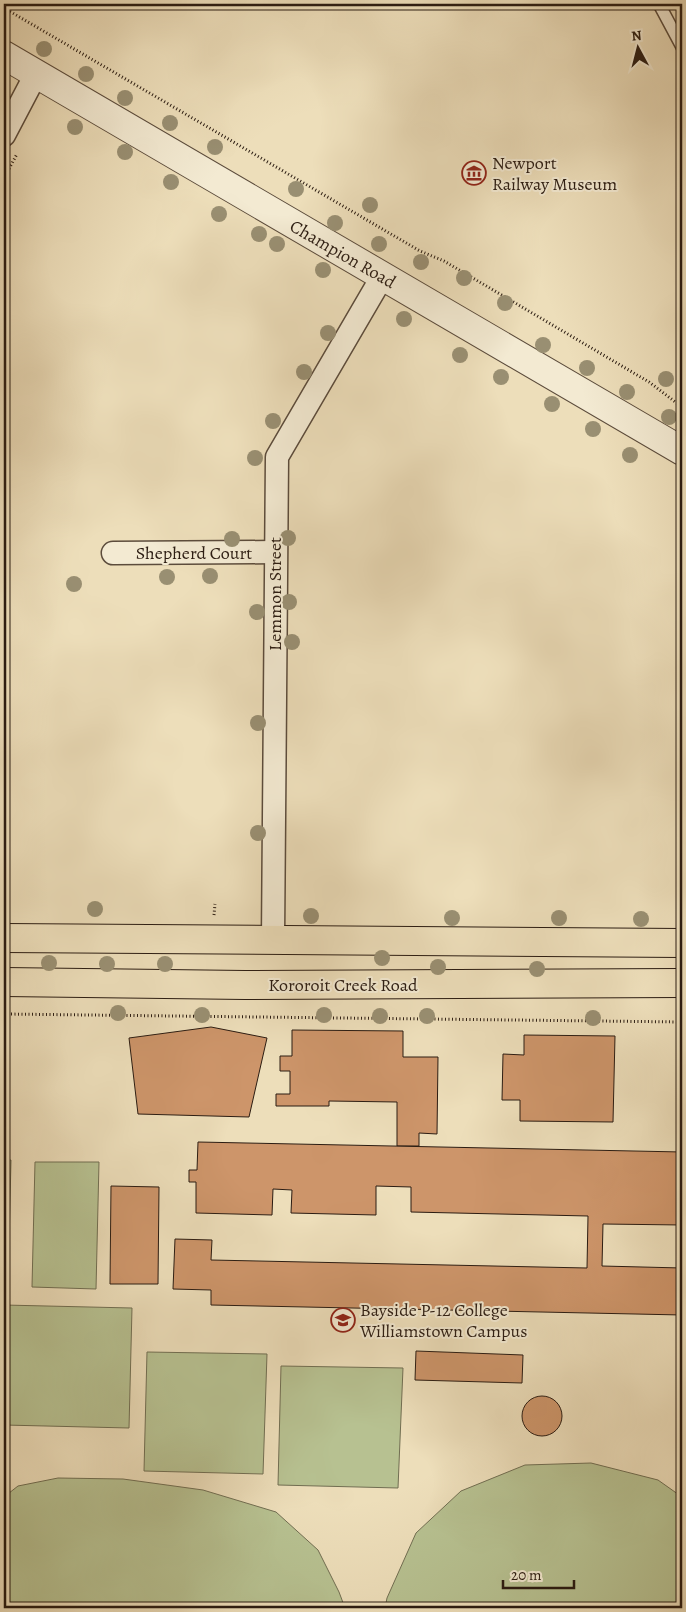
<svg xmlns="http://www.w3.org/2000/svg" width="686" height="1612" font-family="Alegreya,serif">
<rect width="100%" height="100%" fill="#eddeba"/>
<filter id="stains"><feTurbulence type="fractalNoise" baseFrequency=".004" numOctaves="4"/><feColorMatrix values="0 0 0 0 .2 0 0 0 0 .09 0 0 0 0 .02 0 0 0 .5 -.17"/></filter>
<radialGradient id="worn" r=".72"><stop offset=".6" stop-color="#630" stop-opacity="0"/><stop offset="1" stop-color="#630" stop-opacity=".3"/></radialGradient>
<g fill="#b7c191" stroke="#716e52">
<path d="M4,1160H11L8,1286H4Z"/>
<path d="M35,1162H99L96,1289L32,1287Z"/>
<path d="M4,1305L132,1308L129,1428L4,1425Z"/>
<path d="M147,1352L267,1354L263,1474L144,1471Z"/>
<path d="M281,1366L403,1368L398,1488L278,1485Z"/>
<path d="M591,1463L658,1480L682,1497V1608H385L387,1598L416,1533L461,1491L525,1465Z"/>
<path d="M58,1478L123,1479L203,1490L276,1512L318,1550L339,1592L345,1608H4V1497L18,1486Z"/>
</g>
<g fill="#cd956a" stroke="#2b1c12">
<path d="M211,1027L267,1038L249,1117L138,1114L129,1038Z"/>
<path d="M292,1030L403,1031V1057H438L437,1134L419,1133V1146H397V1102L329,1101V1106H276V1094H290V1071H280V1056H292Z"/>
<path d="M524,1035L615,1036L613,1122L520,1121V1100H502L503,1054L524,1055Z"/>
<path d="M198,1142L682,1152V1225L603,1224L602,1266L682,1268V1315L211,1305V1290L173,1289L175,1239L212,1240L211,1260L587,1268L588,1216L411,1212V1187L376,1186V1215L291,1213L292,1190L273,1189L272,1215L196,1213V1182H189V1170H197Z"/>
<path d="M111,1186L159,1187L158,1284H110Z"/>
<path d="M416,1351L523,1355L522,1383L415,1380Z"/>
<circle cx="542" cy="1416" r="20"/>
</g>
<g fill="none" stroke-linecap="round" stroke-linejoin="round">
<g stroke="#5c4c3c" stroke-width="14">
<path id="service" d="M659,4L682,47"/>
</g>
<g stroke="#5c4c3c" stroke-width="25">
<g id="minor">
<path d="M4,135L36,74"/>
<path d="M113,553L275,552"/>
<path d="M273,939L277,457L382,277"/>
</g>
</g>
<g stroke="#5c4c3c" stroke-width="30">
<path id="tertiary" d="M4,55L682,451"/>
</g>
<g stroke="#2b1c12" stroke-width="30">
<g id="primary">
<path d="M4,938L682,943"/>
<path d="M4,982L245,985L682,983"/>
</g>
</g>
<g stroke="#2b1c12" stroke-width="3" stroke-dasharray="1 2.5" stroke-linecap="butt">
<path d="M4,8L420,251L444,261L649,382L682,407"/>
<path d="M4,178L17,154"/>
<path d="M214,915L215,904"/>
<path d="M4,1014L682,1022"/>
</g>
<use href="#service" stroke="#f3ead2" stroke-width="11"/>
<use href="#minor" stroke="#f3ead2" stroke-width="22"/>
<use href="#tertiary" stroke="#f3ead2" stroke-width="28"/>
<use href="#primary" stroke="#eddeba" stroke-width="28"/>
</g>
<g fill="#998f72">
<circle cx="44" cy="49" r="8"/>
<circle cx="86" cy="74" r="8"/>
<circle cx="125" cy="98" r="8"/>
<circle cx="170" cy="123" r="8"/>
<circle cx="75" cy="127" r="8"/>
<circle cx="215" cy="147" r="8"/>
<circle cx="125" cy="152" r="8"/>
<circle cx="171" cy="182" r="8"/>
<circle cx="296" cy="189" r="8"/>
<circle cx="370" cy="205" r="8"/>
<circle cx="219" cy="214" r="8"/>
<circle cx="335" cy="223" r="8"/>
<circle cx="259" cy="234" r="8"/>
<circle cx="277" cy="244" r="8"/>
<circle cx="379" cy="244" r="8"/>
<circle cx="421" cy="262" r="8"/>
<circle cx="323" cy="270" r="8"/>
<circle cx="464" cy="278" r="8"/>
<circle cx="505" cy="303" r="8"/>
<circle cx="404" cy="319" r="8"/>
<circle cx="328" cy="333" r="8"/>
<circle cx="543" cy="345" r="8"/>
<circle cx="460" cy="355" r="8"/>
<circle cx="587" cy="368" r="8"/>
<circle cx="304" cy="372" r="8"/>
<circle cx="501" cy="377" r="8"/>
<circle cx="666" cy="379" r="8"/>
<circle cx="627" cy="392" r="8"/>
<circle cx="552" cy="404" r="8"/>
<circle cx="669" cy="417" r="8"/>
<circle cx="273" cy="421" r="8"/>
<circle cx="593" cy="429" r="8"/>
<circle cx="630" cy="455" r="8"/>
<circle cx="255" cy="458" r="8"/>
<circle cx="288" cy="538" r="8"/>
<circle cx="232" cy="539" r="8"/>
<circle cx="210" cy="576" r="8"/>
<circle cx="167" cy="577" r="8"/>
<circle cx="74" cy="584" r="8"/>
<circle cx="289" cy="602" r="8"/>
<circle cx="257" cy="612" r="8"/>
<circle cx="292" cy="642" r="8"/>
<circle cx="258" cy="723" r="8"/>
<circle cx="258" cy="833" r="8"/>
<circle cx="95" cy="909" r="8"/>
<circle cx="311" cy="916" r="8"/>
<circle cx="452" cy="918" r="8"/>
<circle cx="559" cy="918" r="8"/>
<circle cx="641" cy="919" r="8"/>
<circle cx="382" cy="958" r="8"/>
<circle cx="49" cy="963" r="8"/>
<circle cx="107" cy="964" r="8"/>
<circle cx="165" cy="964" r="8"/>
<circle cx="438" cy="967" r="8"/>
<circle cx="537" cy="969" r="8"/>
<circle cx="118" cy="1013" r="8"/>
<circle cx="202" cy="1015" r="8"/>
<circle cx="324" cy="1015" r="8"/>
<circle cx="380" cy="1016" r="8"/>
<circle cx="427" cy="1016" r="8"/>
<circle cx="593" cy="1018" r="8"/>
</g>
<defs>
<g id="museum-ring" transform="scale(1.25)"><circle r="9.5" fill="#f3ead2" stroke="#8f2418" stroke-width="1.5"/><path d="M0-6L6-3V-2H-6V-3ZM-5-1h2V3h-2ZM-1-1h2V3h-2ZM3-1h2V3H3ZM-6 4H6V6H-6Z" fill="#8f2418"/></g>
<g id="school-ring" transform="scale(1.25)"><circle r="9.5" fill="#f3ead2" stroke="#8f2418" stroke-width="1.5"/><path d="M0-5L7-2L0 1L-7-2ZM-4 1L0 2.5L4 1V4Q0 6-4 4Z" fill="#8f2418"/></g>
</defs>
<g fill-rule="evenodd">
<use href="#museum-ring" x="474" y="173"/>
<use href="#school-ring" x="343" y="1320"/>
</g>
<g text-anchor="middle" stroke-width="4" stroke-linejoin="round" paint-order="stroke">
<g font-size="18" fill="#2b1c12" stroke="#f3ead2" text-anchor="start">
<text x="492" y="169">Newport<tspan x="492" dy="21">Railway Museum</tspan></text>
<text x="360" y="1316">Bayside P-12 College<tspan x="360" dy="21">Williamstown Campus</tspan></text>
</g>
<g font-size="18" fill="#2b1c12" stroke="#f3ead2">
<text transform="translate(343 254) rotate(30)" y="6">Champion Road</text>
<text x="194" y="559">Shepherd Court</text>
<text transform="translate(275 594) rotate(-90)" y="6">Lemmon Street</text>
<text x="343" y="991">Kororoit Creek Road</text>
</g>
</g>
<rect width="686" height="1612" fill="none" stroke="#eddeba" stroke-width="20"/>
<rect x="5" y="5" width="676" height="1602" fill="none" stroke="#2b1c12" stroke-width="2.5"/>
<rect x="10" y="10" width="666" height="1592" fill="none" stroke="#2b1c12"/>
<g transform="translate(638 48) rotate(353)" stroke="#f3ead2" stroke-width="4" paint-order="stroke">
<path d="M0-4L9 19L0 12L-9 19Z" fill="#2b1c12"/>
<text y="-8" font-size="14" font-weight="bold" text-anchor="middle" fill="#2b1c12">N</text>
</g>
<path d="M503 1580v8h71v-8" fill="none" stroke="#2b1c12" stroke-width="2.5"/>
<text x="511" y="1580" font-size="15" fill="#2b1c12" stroke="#f3ead2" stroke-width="4" paint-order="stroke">20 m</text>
<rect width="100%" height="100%" filter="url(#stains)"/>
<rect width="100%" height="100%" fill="url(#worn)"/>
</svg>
